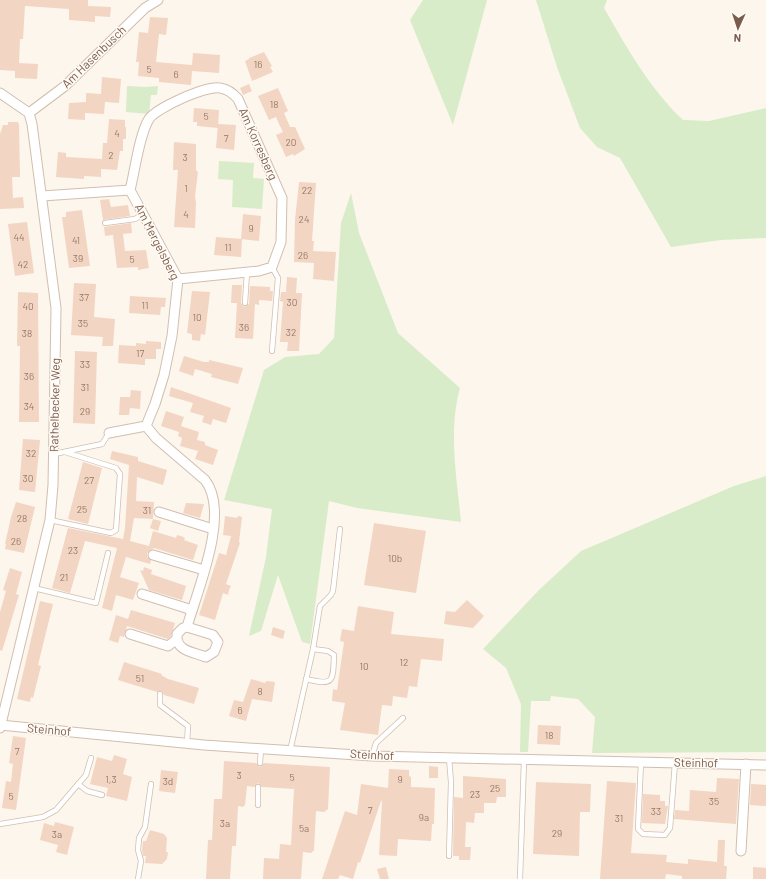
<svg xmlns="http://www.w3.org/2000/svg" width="766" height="879" font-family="Barlow,sans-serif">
<rect width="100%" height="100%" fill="#fdf6ec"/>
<g fill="#d8ecc9">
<path d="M423,0H487L453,125L410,20Z"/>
<path d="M536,0H607L604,8C627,48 650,89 683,120L709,121L766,108V238L721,240L671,247L620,158L597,147L580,128L557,67Z"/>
<path d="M127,86L146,87L158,86L157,95H151L149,114L126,112Z"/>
<path d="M219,161L254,163L253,178L264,179L262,209L232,207L233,180L218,179Z"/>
<path d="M351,193L359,233L398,333L460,388C448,431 457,479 461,522L357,508L329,501L310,644L302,642L278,575L261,631L249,636L266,557L272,509L224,500L264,370L285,357L319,354L334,338L341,223Z"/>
<path d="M766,476V752L592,753L595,717L578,699L551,696L550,701H531L528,752H520L521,704L506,668L483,649L539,590L581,551L734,486Z"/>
</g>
<g fill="#f3d5c3">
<path d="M0,0H88V6L111,7L110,17L95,16V22L69,20V9L25,6L23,39H20L19,63L38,64L37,79L15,78V71L0,70Z"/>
<path d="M150,17L168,18L166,35L159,34L156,62L192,65L193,53L220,55L219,73L192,71L191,85L159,82V78L138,76L139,62H136L139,32L148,33Z"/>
<path d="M264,52L272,66L270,67L273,72L252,81L245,61L249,59V58Z"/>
<path d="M102,77L121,79L119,103L105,102L104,114L85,113V120L68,119L69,103L86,102V93L101,94Z"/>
<path d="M249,84L252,91L243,95L240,88Z"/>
<path d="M278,88L288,111L284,113L290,127H295L305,149L294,156L293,154L286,157L276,135L283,132L279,124L276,117L269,120L258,96Z"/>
<path d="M194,108L219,110L218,128L197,126V122H193Z"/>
<path d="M109,119L125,120V127H126V139H123V151H120L117,170L101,169V177L84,176V179L56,177L58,152L66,153V157L102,159L103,143H107Z"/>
<path d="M8,122H18L19,125L20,177H12L13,198L23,197L24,208L0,209V134L3,125H8Z"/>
<path d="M218,124L236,125L234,150L216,148Z"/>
<path d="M174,142L196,144V170L198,172L195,196L196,203L195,228L174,227L178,170H173Z"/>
<path d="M299,182L316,183L312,241H314L313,251L336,252L334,281L313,279L314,263L294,262L295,220Z"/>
<path d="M109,199L111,207L128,205L130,216L103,220L100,200Z"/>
<path d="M82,210L90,266L69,268L62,217H66V212Z"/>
<path d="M243,214L261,216L259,241L241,239Z"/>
<path d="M27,222L34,273L15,276L8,224Z"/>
<path d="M131,223L132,233L123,234L125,251L146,250L149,268L138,270V267L117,268L113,235L105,236L104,227Z"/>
<path d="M216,237L242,239L241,257L214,255Z"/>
<path d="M287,277L297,278L296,293H302L299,351H287L288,342H280L283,302L280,301L281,292H286Z"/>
<path d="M74,283L96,284L94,317L115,319L113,346H102L103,337L71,335Z"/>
<path d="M232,285H242L241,303L244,307L249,304L250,286L270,287V291H273L272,301L259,300V305L255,304L253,339L235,338L237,303H231Z"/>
<path d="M192,291L210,292L205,335L201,334L200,341L192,340V334L187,333Z"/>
<path d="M18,292L38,293L39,422H19L20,346H17Z"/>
<path d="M130,296L166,298L165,307H161L160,315L129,313Z"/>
<path d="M146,341L161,342V349H156V359H145V365L118,363L119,345L136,346V343L146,344Z"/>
<path d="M75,351L97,352L95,424L73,423Z"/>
<path d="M184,356L204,362H209V360L243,368L238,384L211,377L212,374L195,369L193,376L179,371Z"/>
<path d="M171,387L231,408L226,423L213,419L211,425L202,422L204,416L190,412L193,403L169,396Z"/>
<path d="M131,390L141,391L140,409L130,408L129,415H119L120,397H130Z"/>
<path d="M166,411L184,417L181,426L199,432L197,440L205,442V445L218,450L213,465L195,459L198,451L180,446L182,438L178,436L179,432L161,426Z"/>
<path d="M23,439L40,440L35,492L19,490Z"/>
<path d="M112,451L138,457V461L167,470L163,485L137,477L136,501L154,502L153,519L134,518L130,541L149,546L153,531L176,538L177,535L181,536L185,538L184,540L198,545L193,560L154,548L147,553V557L151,560L150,564L126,557L120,577L139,583L133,600L116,595L112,611L102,608L117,548L85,541L70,593L52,588L68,528L123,539L125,528L129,465L110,459Z"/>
<path d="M83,462L102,468L88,524L68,519Z"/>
<path d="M16,502L35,507L24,553L5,549L6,544H5L11,517Z"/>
<path d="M186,503L204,504L200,518L183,513Z"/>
<path d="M225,516L237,518L238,516L242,517L239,542L240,543L226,584L231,586L229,590L228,595L223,593L215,620L199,615L219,553L226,555L231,536L223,535Z"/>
<path d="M153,519L161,521L158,531L150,528Z"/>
<path d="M374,523L426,531L416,593L364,585Z"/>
<path d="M144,567L152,570L151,574L186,586L182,600L149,590L140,570L143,571Z"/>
<path d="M10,568L22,572L16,594L19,595L2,651L0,650V612L6,591L3,590Z"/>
<path d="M467,600L484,616L473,628L444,624L446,611L455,612Z"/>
<path d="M40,601L53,604L38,665L41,666L33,698L31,697L30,702L17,699Z"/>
<path d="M358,606L394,612L391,634L444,639L442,661L421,659L417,687L409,686L407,698L393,696L392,706L382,705L378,735L340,730L345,703L332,701L333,689L337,690L344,642L340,641L342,629L354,631Z"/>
<path d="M131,610L175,623L171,636L168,639L127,626L124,637L120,636L118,643L109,640L116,615L128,619Z"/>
<path d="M273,627L285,631L283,639L271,635Z"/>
<path d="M124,662L162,674L161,675L168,679L199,688L194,704L164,695L162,691L157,692L118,680Z"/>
<path d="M251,679L265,683L266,681L275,682L272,702L252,699L246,721L229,716L234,700L243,702Z"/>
<path d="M538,725L561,726L560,745L537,744Z"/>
<path d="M13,736L26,738L16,810L2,808L6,781L11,782L13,764L9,763Z"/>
<path d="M114,755L127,759L123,774L132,777L127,801L106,796L108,788L90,784L97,757L112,761Z"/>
<path d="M224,761L256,763L260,767L264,763L330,767L328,809L324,812L316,811L314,850L311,853L303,852L301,879H263L264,858L279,859L280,844L291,845L294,789L262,787L258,783L254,787L247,786L245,805L243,807L238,806L236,846H232L230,879H206L208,840H212L214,799H222Z"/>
<path d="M429,766L438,767V778H429Z"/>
<path d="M389,769L409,770V776L411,777V787L435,788L434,824H432L431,841L398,839L397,856L379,855L382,801H381L360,863L358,862L353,879L340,875L338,879H322L345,811L357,815L361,784L388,788Z"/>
<path d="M161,770L178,772L175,793L159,791Z"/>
<path d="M463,776L506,779V797H497L496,803H484V813H475L474,823L466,822L465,847H471L470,860H459V856H453L454,797L463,798Z"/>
<path d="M717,778L739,779L736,824L674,819L675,810L689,811L690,790L716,792Z"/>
<path d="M607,781L636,783L631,853L667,855L666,862L688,864V859L717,862L718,840H725L724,866H727L726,879H682V876L666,874L665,879H600Z"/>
<path d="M536,782L591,784L590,812H580L579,856L533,854Z"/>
<path d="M751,784L766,785V806L750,805Z"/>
<path d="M643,794L660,795V801H665V806H668L665,824L642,823Z"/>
<path d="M55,822L74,827L67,855L56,852L58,845L40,840L44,823L54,826Z"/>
<path d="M150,830L164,834L167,838L166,852H168L167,859L162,864L145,863L146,856H143L142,850L143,841H146Z"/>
<path d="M386,867L389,879H380L377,869Z"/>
<path d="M753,867L766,868V879H753Z"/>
</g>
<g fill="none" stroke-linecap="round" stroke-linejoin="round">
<g stroke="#d1beb0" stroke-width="6">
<g id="service">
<path d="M105,223L135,219L143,214"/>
<path d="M272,267L278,278L272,351"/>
<path d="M245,303L247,272"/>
<path d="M54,454L102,444L109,433"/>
<path d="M50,520L111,533L116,530L120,474L116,468L65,452"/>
<path d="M34,588L96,603L108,553"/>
<path d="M306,679C334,686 333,682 334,655L328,651L313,649"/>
<path d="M160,694V705L188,726L187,743"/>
<path d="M290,751L313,649L320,606L331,595L333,591L340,529"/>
<path d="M372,756L376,743L403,718"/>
<path d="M641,762L638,829L643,834L665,835L670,828L675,763"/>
<path d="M260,763L261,749"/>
<path d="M78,784L87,791L102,795"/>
<path d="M258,805V787"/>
<path d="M0,824L43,817L56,810L86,775L91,758"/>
<path d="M449,856L451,782L449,758"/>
<path d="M138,879L141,861L138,850L139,838L145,827L151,784"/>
<path d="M520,879L524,760"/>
</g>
</g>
<g stroke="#d1beb0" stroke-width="11">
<g id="minor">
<path d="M0,93L29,113L32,124L56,308L53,485L50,520L0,728"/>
<path d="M29,113L65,86L145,8L158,0"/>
<path d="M130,190L178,279L172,336L164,375L155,404L146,426L156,438L205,480C231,513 197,591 187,627"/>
<path d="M130,190C135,171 139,135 149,119C156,108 207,85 220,88C227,89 233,93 238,99L282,198L281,242L272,267L259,271L178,279"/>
<path d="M42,196L130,190"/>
<path d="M109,433L146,426"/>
<path d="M159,512L213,529"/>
<path d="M153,555L204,570"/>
<path d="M142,594L192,610"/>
<path d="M187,627L213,635L218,642L214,652L206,657C193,652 175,651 177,634L183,628Z"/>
<path d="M130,634L168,646L177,639"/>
<path d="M0,725L204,745L372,756L766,765"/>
<path d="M741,851L746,764"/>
</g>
</g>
<use href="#service" stroke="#fff" stroke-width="4.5"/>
<use href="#minor" stroke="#fff" stroke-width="9"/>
</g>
<g text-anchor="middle" stroke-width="3" stroke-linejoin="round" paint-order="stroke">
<g font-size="10" fill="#987a6a">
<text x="258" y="68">16</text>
<text x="149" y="73">5</text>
<text x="176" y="78">6</text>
<text x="274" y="108">18</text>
<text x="206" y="120">5</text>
<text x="117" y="137">4</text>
<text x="226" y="142">7</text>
<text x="291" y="146">20</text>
<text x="111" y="159">2</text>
<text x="185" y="161">3</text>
<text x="186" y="192">1</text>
<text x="307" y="194">22</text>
<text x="186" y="218">4</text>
<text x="304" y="223">24</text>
<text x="251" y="232">9</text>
<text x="19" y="241">44</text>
<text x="76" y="244">41</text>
<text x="228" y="251">11</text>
<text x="303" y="259">26</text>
<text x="78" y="262">39</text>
<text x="132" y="263">5</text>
<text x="23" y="268">42</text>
<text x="84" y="301">37</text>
<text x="292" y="306">30</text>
<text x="145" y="309">11</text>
<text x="28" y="310">40</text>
<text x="197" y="321">10</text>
<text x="83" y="327">35</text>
<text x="244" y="331">36</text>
<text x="291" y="336">32</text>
<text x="27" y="337">38</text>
<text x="140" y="357">17</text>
<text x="85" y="368">33</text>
<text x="29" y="380">36</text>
<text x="85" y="391">31</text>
<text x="29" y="410">34</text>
<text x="85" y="415">29</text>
<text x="31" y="457">32</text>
<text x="28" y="482">30</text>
<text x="89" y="484">27</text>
<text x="82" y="513">25</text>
<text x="147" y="514">31</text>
<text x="22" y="522">28</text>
<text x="16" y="545">26</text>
<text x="73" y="554">23</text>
<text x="395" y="562">10b</text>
<text x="64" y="581">21</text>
<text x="404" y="666">12</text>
<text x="364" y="670">10</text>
<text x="140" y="682">51</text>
<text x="260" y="695">8</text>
<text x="240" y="714">6</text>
<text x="549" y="739">18</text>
<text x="17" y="755">7</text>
<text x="239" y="779">3</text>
<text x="292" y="781">5</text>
<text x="111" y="783">1,3</text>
<text x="400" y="783">9</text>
<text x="168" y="785">3d</text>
<text x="495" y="792">25</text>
<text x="475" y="798">23</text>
<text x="11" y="800">5</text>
<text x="714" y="805">35</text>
<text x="370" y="814">7</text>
<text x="656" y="815">33</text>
<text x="424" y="821">9a</text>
<text x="619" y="822">31</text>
<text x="225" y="827">3a</text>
<text x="304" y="832">5a</text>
<text x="557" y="837">29</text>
<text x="57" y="838">3a</text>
</g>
<g font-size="12" fill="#7a5c4d" stroke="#fffaf3">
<text transform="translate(94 57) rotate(-44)" y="4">Am Hasenbusch</text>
<text transform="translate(258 144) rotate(66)" y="4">Am Korresberg</text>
<text transform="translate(157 242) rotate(63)" y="4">Am Mergelsberg</text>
<text transform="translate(55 405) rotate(-89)" y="4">Rathelbecker Weg</text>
<text transform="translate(49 730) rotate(5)" y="4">Steinhof</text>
<text transform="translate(372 755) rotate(3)" y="4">Steinhof</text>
<text transform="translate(696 763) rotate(1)" y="4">Steinhof</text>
</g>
</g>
<g transform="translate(738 28) rotate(183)" stroke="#fffaf3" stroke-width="3" paint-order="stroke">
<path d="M0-3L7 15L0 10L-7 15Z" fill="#7a5c4d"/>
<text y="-6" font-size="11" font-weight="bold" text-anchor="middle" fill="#7a5c4d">N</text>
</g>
</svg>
